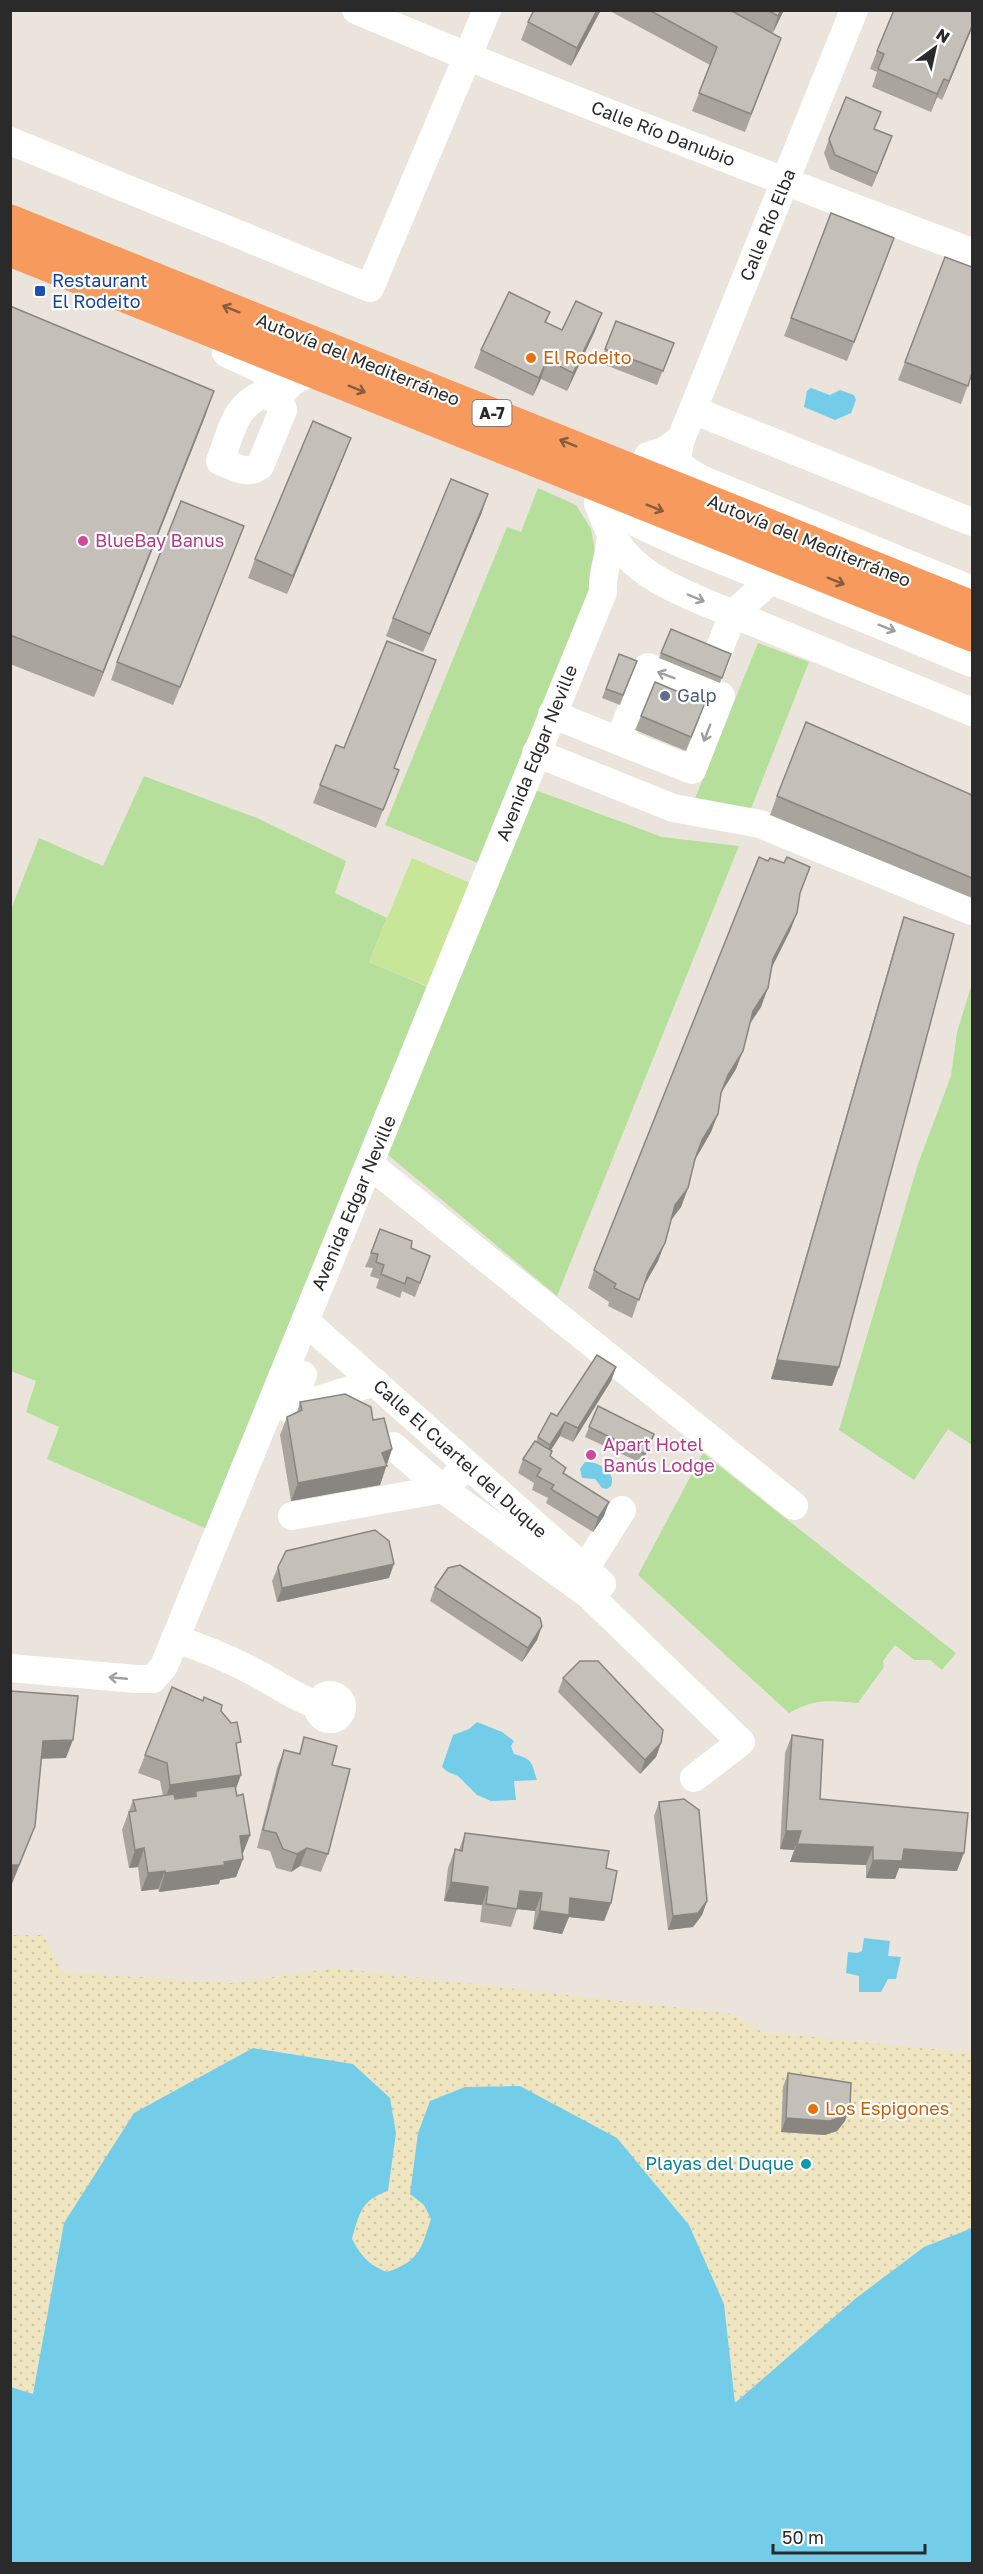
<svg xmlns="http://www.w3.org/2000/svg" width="983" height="2574" font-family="'Golos Text',sans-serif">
<defs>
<pattern id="sand-dots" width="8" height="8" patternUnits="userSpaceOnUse" patternTransform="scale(1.5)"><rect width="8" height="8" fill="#efe6c1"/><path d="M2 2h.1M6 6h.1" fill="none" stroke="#cdc5a6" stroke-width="1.8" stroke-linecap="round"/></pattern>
</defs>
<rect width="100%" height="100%" fill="#ebe4dc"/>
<g fill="#b5df9b">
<path d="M538,488L576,505L591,529L596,557L593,584L478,863L385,825L507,527L521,532Z"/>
<path d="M758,643L809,662L750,811L694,801Z"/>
<path d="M144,776L257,818L346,861L335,893L387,918L369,962L428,987L207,1529L47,1459L59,1427L26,1412L36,1381L11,1371L10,912L39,838L103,866Z"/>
<path d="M530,788L662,837L739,846L557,1296L381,1149Z"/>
<path d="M972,984V1445L948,1429L914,1480L839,1430L918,1164L951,1076L957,1032Z"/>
<path d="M703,1453L956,1653L942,1670L930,1660H914L895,1645L883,1661L884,1667L858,1703C827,1701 817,1698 789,1713L638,1575Z"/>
</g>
<path fill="url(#sand-dots)" d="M11,1935H44L62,1972L231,1983L335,1968L733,2014L762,2032L972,2053V2228L924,2247L855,2299L735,2403L724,2304L689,2225L617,2138L424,2205L431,2219C421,2250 420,2261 387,2272C369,2264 361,2256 352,2239L360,2212L372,2197L64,2223L33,2395L11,2387Z"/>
<path fill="#c7e698" d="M412,858L475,885L432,988L369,962Z"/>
<g fill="#74cde8">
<path d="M811,388L830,395L840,390L854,395L856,400L851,413L835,420L804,407L807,391Z"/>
<path d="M585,1462C598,1461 617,1472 611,1486L607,1489L602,1488L595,1479L582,1478L580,1469Z"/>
<path d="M477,1722L502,1732L514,1741L511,1746L514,1754C534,1760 531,1762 537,1780L514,1781L516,1800L491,1801L477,1795L458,1776L448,1772L442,1767L453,1735L469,1729Z"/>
<path d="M864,1938L890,1941L888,1956L901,1957L896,1979H888L881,1992H859V1976L846,1973L848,1952L857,1953L862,1951Z"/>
<path d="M253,2048L353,2064L390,2098L396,2133L388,2191C361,2200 359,2214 352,2239C361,2256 369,2265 387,2272C420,2261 421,2249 431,2219L424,2205L410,2194L418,2133L430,2101L465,2087L520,2086L617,2138L689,2225L724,2304L735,2403L855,2299L924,2247L972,2228V2563H11V2387L33,2394L64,2223L134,2113Z"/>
</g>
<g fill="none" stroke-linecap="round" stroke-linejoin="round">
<g stroke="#fff" stroke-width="28">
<path d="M356,10C559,96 766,175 972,252"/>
<path d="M854,10L681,439C674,464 679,467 701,479L972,590"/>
<path d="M10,141L370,288L487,10"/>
<path d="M226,353L263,370L270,382L268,394L272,398L278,397L292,382L312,371"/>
<path d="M268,392C234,404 232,430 220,461C234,466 247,476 260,466L283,410L278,397"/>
<path d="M693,410L972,522"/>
<path d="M648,456L664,451L681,439"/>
<path d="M598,503C602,513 605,524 611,533C635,579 689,595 733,614L771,580L972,663"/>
<path d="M598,503C654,534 712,557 771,580"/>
<path d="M552,714L619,741L648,667L704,689L733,614L972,712"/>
<path d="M619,741L692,770L721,696L704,689"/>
<path d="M536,753L673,808L760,824L972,911"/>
<path d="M370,1165L794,1506"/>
<path d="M305,1321L602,1584"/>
<path d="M303,1375L289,1409L375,1382"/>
<path d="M393,1446L443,1489"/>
<path d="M467,1465L443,1489L589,1595L741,1742L694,1778"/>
<path d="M292,1516L443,1489"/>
<path d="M585,1569L622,1510"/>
<path d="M175,1639C203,1648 230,1659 256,1673C277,1684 295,1698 318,1705"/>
<path d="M10,1668L136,1679H153L164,1666L603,592C601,573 611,554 611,533"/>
<circle cx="330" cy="1707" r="12"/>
</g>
<g stroke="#f69a5d" stroke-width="33">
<path d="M10,221L972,607"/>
<path d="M10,250L972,635"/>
</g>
</g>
<g fill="#a9a49e">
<path d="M601,10L571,66L521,40L528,22Z"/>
<path d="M608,10H784L772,33L781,38L745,132L692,111L710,65Z"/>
<path d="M972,28L942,100L937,97L931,112L872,87L877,72L870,69L877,51Z"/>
<path d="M875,129L892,136L872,187L830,169L824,153L829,139Z"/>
<path d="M894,238L847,361L784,336L791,318Z"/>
<path d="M10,306L214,391L94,697L10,664Z"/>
<path d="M550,312L546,323L562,330L595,331L567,391L541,379L533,396L474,368L481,350Z"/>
<path d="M616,321L674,343L657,385L600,363Z"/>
<path d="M905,362L972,374L961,404L898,380Z"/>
<path d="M351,438L344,456L287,594L248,578L255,559Z"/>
<path d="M482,512L423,652L386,636L393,618Z"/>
<path d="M244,526L173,705L111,680L117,662Z"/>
<path d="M671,629L731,654L720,683L659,658Z"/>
<path d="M619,654L637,661L620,705L602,698Z"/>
<path d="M429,678L394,768L399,770L376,828L313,803L320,785L344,748Z"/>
<path d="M641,716L700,717L686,751L635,730Z"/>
<path d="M972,795V898L770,815L777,796Z"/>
<path d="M768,861L810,867L799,896L797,913L790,931L772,967L761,1007L750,1024L736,1069L721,1093L711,1132L696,1158L694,1164L688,1188L681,1207L671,1220L658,1261L642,1289L632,1318L608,1306L609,1302L588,1288L594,1270Z"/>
<path d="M904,917L839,1367L832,1386L771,1379L898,935Z"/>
<path d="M411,1248L430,1256L415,1297L402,1291L400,1298L376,1288L379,1279L370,1276L373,1268L365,1267L371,1253Z"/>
<path d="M616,1367L611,1381L573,1442L560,1436L551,1450L550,1457L564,1473L604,1516L593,1532L546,1503L548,1498L532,1490L534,1483L518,1473L523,1459L536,1442L538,1437L557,1416Z"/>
<path d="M300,1402L373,1420L392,1449L380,1485L291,1501L280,1435L287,1417L297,1412Z"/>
<path d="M589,1427L654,1434L641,1463L585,1437Z"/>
<path d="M278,1567L389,1578L277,1602L272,1581Z"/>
<path d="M435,1587L542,1626L537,1640L522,1662L430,1601Z"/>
<path d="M563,1678L661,1743L656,1757L640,1774L558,1692Z"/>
<path d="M221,1711L237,1751L236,1790L237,1796L250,1835L243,1853H242L243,1859L236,1877L220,1880L219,1884L159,1892L158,1889L141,1891L138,1867L129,1868L122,1830L133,1800L163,1796L160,1781L138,1773L145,1755Z"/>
<path d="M792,1735L820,1799L957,1871L899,1868L895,1879L866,1878V1865L790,1862L794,1850L780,1849L785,1753Z"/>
<path d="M304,1737L332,1765L328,1854L321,1872L300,1866L291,1872L276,1868L270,1851L257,1848L277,1768L284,1750L299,1754Z"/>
<path d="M659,1802L707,1901L702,1915L693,1927L668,1930L654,1816Z"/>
<path d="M465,1833L606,1868L611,1903L604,1921L569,1917L562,1934L533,1929L535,1911L517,1909L511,1927L480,1922L482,1905L444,1901L448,1868L455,1849L459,1850Z"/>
<path d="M788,2073L845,2121L837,2131L825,2135L781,2132L783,2087Z"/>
</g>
<g fill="#898681">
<path d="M597,10H601L571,66L577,48Z"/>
<path d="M781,10H784L772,35L778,16Z"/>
<path d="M972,26V28L942,100L949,81Z"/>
<path d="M944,79L937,97L931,112L937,94Z"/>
<path d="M892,136L887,150L872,187L877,173Z"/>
<path d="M602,313L595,331L567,391L573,373Z"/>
<path d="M547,360L541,379L533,396L539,378Z"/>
<path d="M214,391L205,417L94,697L103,672Z"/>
<path d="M351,438L344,456L287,594L293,576Z"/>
<path d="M488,494L482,512L423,652L430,634Z"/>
<path d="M244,526L237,544L173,705L180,687Z"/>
<path d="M797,913L790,931L767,977L773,959Z"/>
<path d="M768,988L761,1007L746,1029L753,1011Z"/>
<path d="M743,1051L736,1069L721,1093L728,1075Z"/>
<path d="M718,1114L711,1132L696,1158L688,1177L702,1140Z"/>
<path d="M688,1188L681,1207L669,1223L675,1205Z"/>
<path d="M665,1243L658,1261L641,1291L648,1273Z"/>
<path d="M777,1360L839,1367L832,1386L771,1379Z"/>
<path d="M616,1367L611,1381L573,1442L578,1428Z"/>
<path d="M565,1422L560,1436L545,1459L550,1445Z"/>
<path d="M654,1434L651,1443L641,1463L645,1454Z"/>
<path d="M392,1449L380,1485L291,1501L298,1483Z"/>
<path d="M609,1502L604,1516L593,1532L598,1518Z"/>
<path d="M394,1564L389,1578L277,1602L282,1588Z"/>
<path d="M542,1626L537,1640L522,1662L528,1648Z"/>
<path d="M73,1740L66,1758L37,1759L43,1741Z"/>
<path d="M661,1743L656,1757L640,1774L645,1760Z"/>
<path d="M241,1775L234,1794L196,1791L193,1799L164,1803L170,1785Z"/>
<path d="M35,1826L12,1884L10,1883V1865Z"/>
<path d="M786,1831H801L794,1850L780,1849Z"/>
<path d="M250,1835L243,1853L233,1855L240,1836Z"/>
<path d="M797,1844L873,1847L866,1865L790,1862Z"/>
<path d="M144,1848L138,1867L129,1868L135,1850Z"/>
<path d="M307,1848L300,1866L291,1872L297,1854Z"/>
<path d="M904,1849L964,1853L957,1871L899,1868L895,1879L866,1878L873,1860Z"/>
<path d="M243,1859L236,1877L220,1880L219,1884L159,1892L165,1873Z"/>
<path d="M165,1871L158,1889L141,1891L148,1873Z"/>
<path d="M451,1882L488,1887L482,1905L444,1901Z"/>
<path d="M520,1891L542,1893L535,1911L517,1909Z"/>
<path d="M570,1898L611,1903L604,1921L569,1917L562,1934L533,1929L540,1911Z"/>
<path d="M707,1901L702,1915L693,1927L668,1930L673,1916Z"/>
<path d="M850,2107L845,2121L837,2131L825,2135L781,2132L786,2118Z"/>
</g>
<g fill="#c4bfb8" stroke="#898681" stroke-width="1.5">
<path d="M534,10H597L577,48L528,22Z"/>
<path d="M649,10H730L781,38L751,114L699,93L717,47Z"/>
<path d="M767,10H781L778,16Z"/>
<path d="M894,10H972V26L949,81L944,79L937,94L878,69L884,54L877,51Z"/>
<path d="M846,97L881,112L874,129L892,136L877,173L835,155L829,139Z"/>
<path d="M831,213L894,238L854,342L791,318Z"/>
<path d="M945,257L972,267V373L968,386L905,362Z"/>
<path d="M509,292L550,312L545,322L562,330L576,301L602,313L573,373L547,360L539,378L481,350Z"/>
<path d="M10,306L214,391L103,672L10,635Z"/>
<path d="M616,321L674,343L663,371L605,349Z"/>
<path d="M313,421L351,438L293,576L255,559Z"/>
<path d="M451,479L488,494L430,634L393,618Z"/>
<path d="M181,501L244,526L180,687L117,662Z"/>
<path d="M671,629L731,654L722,678L661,653Z"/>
<path d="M387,641L436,660L394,768L399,770L383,810L320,785L336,745L344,748Z"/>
<path d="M619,654L637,661L623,695L606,689Z"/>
<path d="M655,682L705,703L691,737L641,716Z"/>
<path d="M806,722L972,795V878L777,796Z"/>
<path d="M759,857L768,861L770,858L784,863L787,857L810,867L800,893L797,913L773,959L768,988L753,1011L743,1051L728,1075L721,1093L718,1114L702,1140L695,1159L688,1188L675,1205L665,1243L648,1273L639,1300L614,1288L616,1284L594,1270Z"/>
<path d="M904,917L954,934L839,1367L777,1360Z"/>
<path d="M380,1229L412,1241L411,1248L430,1256L420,1283L407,1277L405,1284L381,1274L384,1265L376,1262L378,1254L371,1253Z"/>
<path d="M597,1355L616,1367L578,1428L565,1422L550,1445L538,1437L551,1413L557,1416Z"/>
<path d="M345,1394L371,1407L373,1420L384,1418L392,1449L382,1453L387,1466L298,1483L287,1417L302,1410L300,1402Z"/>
<path d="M598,1406L654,1434L645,1454L589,1427Z"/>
<path d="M535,1441L552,1451L550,1456L566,1468L563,1473L609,1502L598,1518L551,1489L554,1485L537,1476L541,1469L523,1459Z"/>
<path d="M375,1530L389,1541L394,1564L282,1588L278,1567L286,1551Z"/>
<path d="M460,1565L540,1618L542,1626L528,1648L435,1587L448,1568Z"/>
<path d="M580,1661H598L663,1730L661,1743L645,1760L563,1678Z"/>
<path d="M172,1687L203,1701L204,1697L222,1705L221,1711L231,1723L237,1722L241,1742L236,1743L241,1775L170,1785L167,1763L145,1755Z"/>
<path d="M10,1691L78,1696L73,1740L43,1741L35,1826L19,1865H10Z"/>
<path d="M792,1735L823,1740L820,1799L968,1813L964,1853L904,1849L902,1861L873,1860V1847L797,1844L801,1831H786Z"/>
<path d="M304,1737L337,1746L332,1765L350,1769L328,1854L307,1848L297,1854L283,1849L276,1833L263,1830L284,1750L300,1754Z"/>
<path d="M235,1786L237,1796L243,1794L250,1835L240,1836L243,1859L224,1862L225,1865L165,1873V1871L148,1873L144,1848L135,1850L129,1812L136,1811L133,1800L174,1794L175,1799L196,1796V1791Z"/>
<path d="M684,1799L699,1810L707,1901L698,1913L673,1916L659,1802Z"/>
<path d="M465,1833L609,1851L606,1868L617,1871L611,1903L570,1898L569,1915L540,1911L542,1893L520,1891L517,1909L486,1904L488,1887L451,1882L455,1849L462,1851Z"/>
<path d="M788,2073L851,2083L850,2107L842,2117L830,2121L786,2118Z"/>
</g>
<defs><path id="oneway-shaft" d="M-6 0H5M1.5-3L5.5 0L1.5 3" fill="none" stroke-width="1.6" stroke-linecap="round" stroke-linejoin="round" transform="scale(1.5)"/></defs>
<g stroke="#865c41">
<use href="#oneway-shaft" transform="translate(231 309) rotate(-158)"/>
<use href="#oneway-shaft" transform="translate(357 389) rotate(22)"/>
<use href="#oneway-shaft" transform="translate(568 443) rotate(-158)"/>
<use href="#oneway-shaft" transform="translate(655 508) rotate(22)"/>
<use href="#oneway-shaft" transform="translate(836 581) rotate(22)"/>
</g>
<g stroke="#9f9f9f">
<use href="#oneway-shaft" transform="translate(696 598) rotate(23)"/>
<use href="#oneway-shaft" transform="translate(887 628) rotate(22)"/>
<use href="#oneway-shaft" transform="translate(666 675) rotate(-159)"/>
<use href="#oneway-shaft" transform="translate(707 733) rotate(111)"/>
<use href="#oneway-shaft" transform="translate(118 1678) rotate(-175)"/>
</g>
<rect fill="#1a4fb4" stroke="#fff" stroke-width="2" x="34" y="285" width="12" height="12" rx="3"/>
<g fill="#e8710a" stroke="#fff" stroke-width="2">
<circle cx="531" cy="358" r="6"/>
<circle cx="813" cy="2109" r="6"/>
</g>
<g fill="#d1479c" stroke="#fff" stroke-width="2">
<circle cx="83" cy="541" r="6"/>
<circle cx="591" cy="1455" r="6"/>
</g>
<circle fill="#5c6f8a" stroke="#fff" stroke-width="2" cx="665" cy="696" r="6"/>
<circle fill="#0f9aa8" stroke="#fff" stroke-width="2" cx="806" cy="2164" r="6"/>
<g text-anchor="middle" stroke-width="4.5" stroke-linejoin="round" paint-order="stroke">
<rect fill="#fff" stroke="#6a6a6a" stroke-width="1.5" x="472.5" y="400" width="39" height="26" rx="4.5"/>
<g font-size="16" font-weight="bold" fill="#2a2a2a">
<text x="492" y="419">A-7</text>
</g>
<g font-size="18" fill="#2a2a2a" stroke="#fff">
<text transform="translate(663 134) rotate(21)" y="6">Calle Río Danubio</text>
<text transform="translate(768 225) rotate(-68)" y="6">Calle Río Elba</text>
<text transform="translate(358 360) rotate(22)" y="6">Autovía del Mediterráneo</text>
<text transform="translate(809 541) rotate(22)" y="6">Autovía del Mediterráneo</text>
<text transform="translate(537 753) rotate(-68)" y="6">Avenida Edgar Neville</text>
<text transform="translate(354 1203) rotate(-67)" y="6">Avenida Edgar Neville</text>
<text transform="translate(460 1459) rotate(42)" y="6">Calle El Cuartel del Duque</text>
</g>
<g font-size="18" fill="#164399" stroke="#fff" text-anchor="start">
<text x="52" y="287">Restaurant<tspan x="52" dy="21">El Rodeito</tspan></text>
</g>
<g font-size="18" fill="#c56008" stroke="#fff" text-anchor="start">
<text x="543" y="364">El Rodeito</text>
<text x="825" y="2115">Los Espigones</text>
</g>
<g font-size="18" fill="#b23c85" stroke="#fff" text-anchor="start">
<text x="95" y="547">BlueBay Banus</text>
<text x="603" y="1451">Apart Hotel<tspan x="603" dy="21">Banús Lodge</tspan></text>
</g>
<g font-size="18" fill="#4e5e75" stroke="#fff" text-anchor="start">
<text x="677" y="702">Galp</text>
</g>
<g font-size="18" fill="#0d838f" stroke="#fff" text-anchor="end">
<text x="794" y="2170">Playas del Duque</text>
</g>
</g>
<rect width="983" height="2574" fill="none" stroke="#2a2a2a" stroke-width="24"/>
<g transform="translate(935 48) rotate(33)" stroke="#ffffff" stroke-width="4.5" paint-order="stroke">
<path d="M0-4.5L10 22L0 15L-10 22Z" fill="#2a2a2a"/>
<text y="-9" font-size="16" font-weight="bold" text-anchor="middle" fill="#2a2a2a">N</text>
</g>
<path d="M773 2544v9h152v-9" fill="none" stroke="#2a2a2a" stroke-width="3"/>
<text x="782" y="2544" font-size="18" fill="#2a2a2a" stroke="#ffffff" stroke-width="4.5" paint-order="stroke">50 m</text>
</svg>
